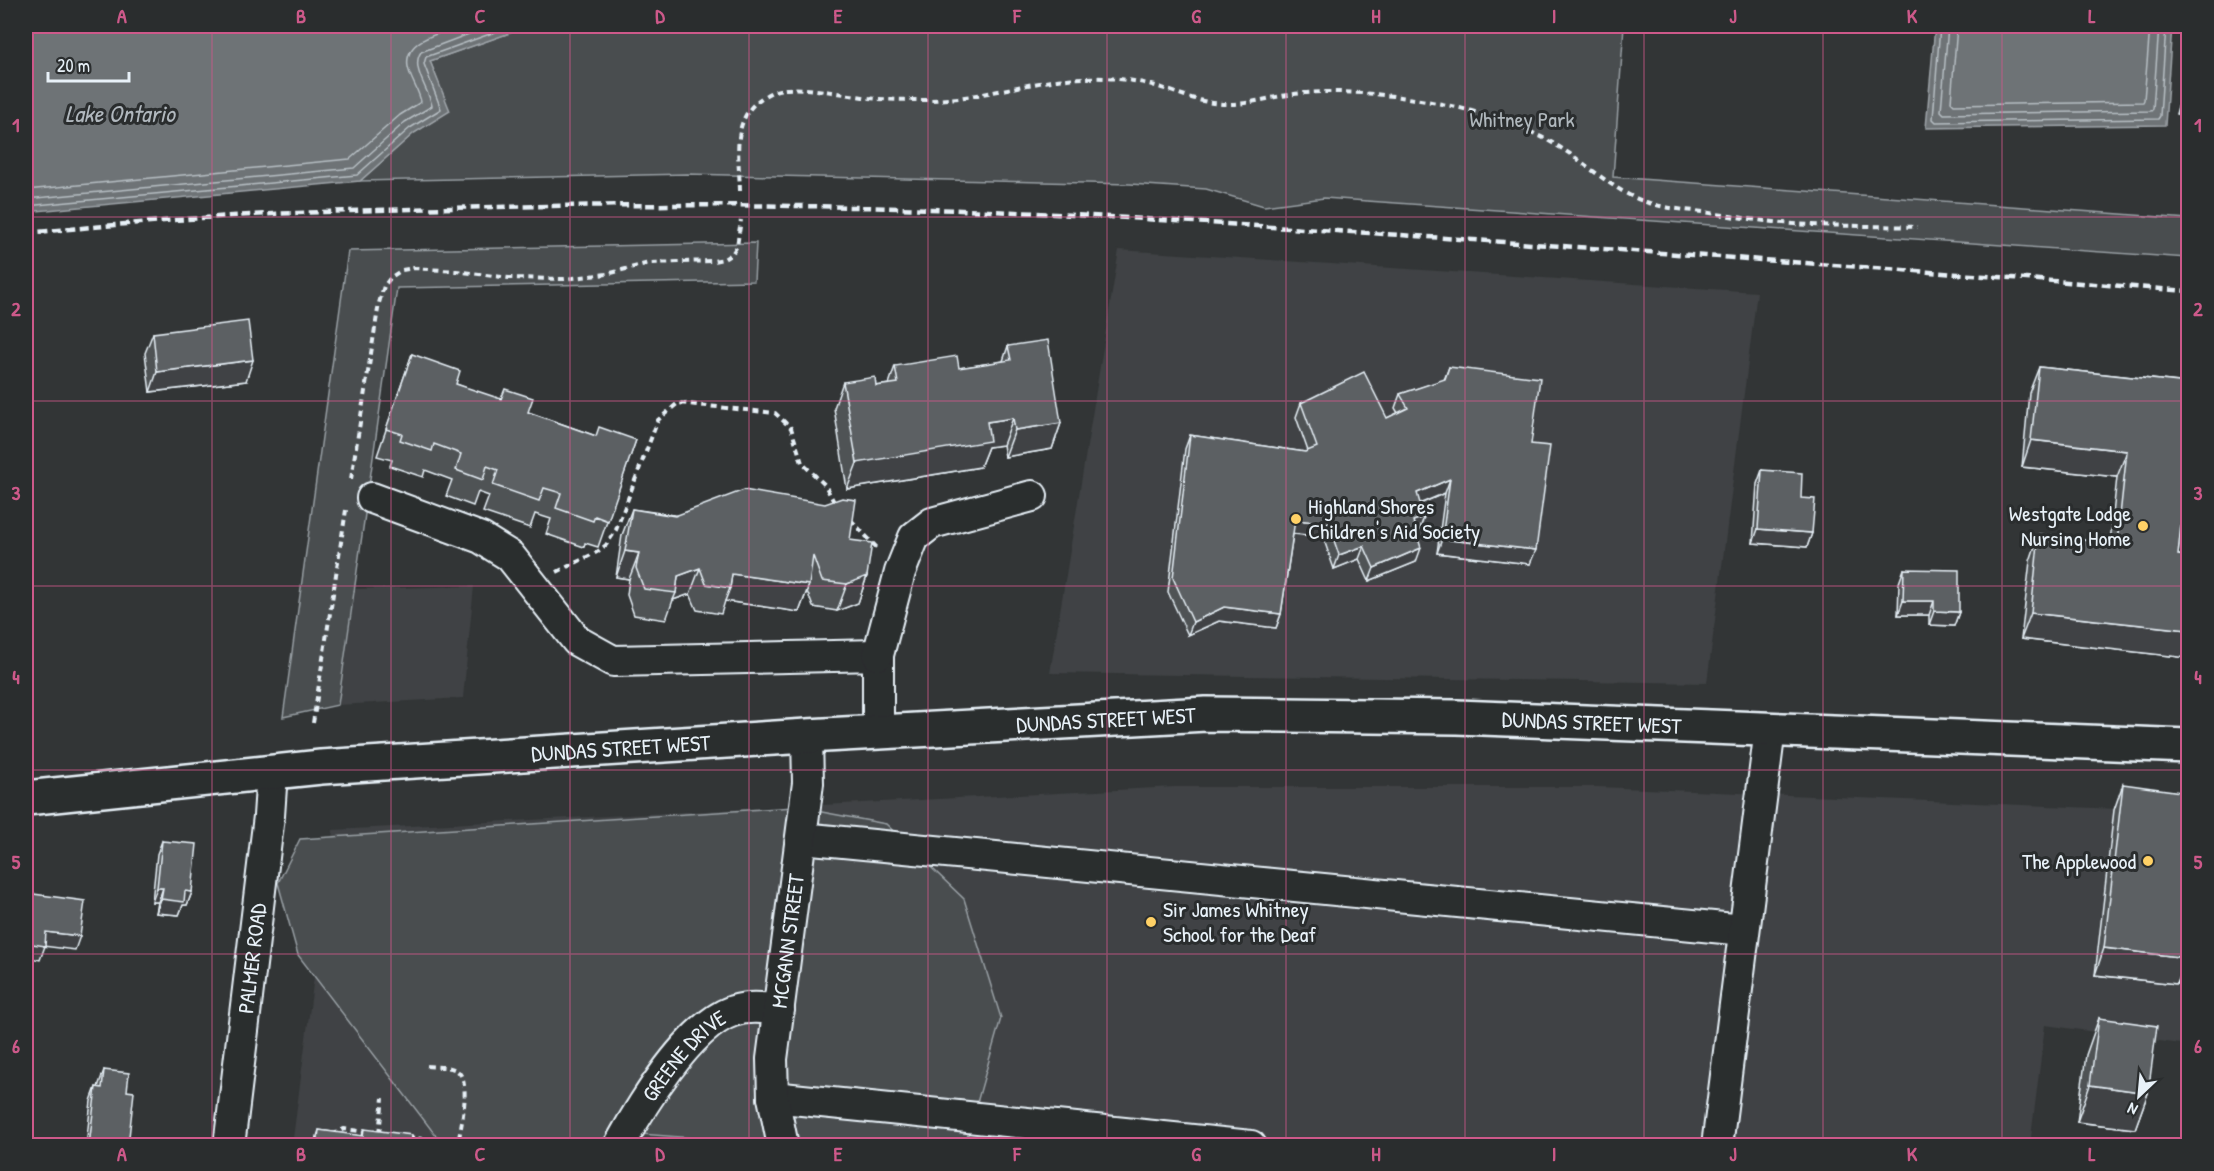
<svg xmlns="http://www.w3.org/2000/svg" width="2214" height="1171" font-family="'Patrick Hand',sans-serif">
<rect width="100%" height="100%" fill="#323536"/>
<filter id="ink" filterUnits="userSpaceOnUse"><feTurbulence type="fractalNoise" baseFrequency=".0167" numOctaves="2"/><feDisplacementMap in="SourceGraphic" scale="12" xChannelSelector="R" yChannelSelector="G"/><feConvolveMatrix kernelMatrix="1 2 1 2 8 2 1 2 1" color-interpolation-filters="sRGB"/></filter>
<g filter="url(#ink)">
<g fill="#3f4244">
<path d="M1119,250L1757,292L1707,683L1050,673Z"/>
<path d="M474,586L463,698L338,705L355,589Z"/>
<path d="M1174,787H1599L2188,812V1045L2045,1025L2030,1145L292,1146L333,830Z"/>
</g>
<g fill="#494d4f" stroke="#989fa4" stroke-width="1.5">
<path d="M524,26H1624L1613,177L2188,219V258L1324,198L1264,206L1206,189L1130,184L687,174L360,181L414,133L449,111L430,61L524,28Z"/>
<path d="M756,243L754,281L397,288L338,705L283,717L348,251Z"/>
<path d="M795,807L886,824L964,899L1001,1018L965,1145L713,1146L706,1139L641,1134L636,1145H443L298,955L278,883L300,839Z"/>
</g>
<g fill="#6e7376" stroke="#9fa5aa" stroke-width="1.5">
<path d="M26,26H524V28L430,61L450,111L414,133L360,181L26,212Z"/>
<path d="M1935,26H2172L2165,125L1926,128Z"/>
</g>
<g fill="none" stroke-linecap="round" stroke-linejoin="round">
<g stroke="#b7bfc4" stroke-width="1.5">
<path d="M1940,26L1933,119L1936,122L2158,119L2160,116L2166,26"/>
<path d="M1948,26L1941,111L1944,114L2151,111L2153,109L2159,26"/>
<path d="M1957,26L1951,102L1954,105L2143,102L2144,100L2150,26"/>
<path d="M26,190L350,159L400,115L421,102C419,90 410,79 408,67C403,38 444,32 463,26"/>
<path d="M26,199L354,168L405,122L432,106C429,89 410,68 421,52L490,26"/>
<path d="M26,206L357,175L410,128L441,109L424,64L426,57L512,26"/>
</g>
<g stroke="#e8f1f8" stroke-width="34">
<g id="minor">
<path d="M372,498L481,538L510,556L577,641L613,661L878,655V732"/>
<path d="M878,655L900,572L914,537L932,523L1032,496"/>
<path d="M802,838L1744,930"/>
<path d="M773,1097L1251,1146"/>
<path id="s1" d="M229,1146L269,816L272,772"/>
<path id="s2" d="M619,1146C641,1106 689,1026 733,1011C749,1006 763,1008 779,1010"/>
<path id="s3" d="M783,1146L773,1097L772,1059L808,783L807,736"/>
<path d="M1717,1146L1770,729"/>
</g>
</g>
<g stroke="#e8f1f8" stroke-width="38">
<g id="major">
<path id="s4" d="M26,798L321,767L807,736L1206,714L1457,717L2188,746"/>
</g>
</g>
<g stroke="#e8f1f8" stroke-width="4" stroke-dasharray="6 4.5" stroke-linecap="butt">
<path d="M740,191C739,153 729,114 770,93C793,81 851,97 879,99C896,100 914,100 931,100C983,99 1033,79 1085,78C1110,77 1138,80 1162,88C1183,95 1202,103 1224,104C1248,105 1266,98 1288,95C1338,87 1407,96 1456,107C1493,116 1532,129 1564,150C1591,167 1615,192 1646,202C1669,210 1693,210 1717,214C1749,219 1781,224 1813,225C1848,226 1883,226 1917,227"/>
<path d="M351,479L379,303L384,286L391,277L402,270L414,268L456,271L509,278L564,279L607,274L649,263L713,261L724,259L732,254L737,246L741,220"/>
<path d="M851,520L879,550"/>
<path d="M557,572L597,552L606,545L616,530L658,420L678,403L775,413L791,428L802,463L825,485L835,504"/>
<path d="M313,723L346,510"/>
<path d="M427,1066C435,1067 449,1066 456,1070C473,1080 460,1128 458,1145"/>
<path d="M379,1133L383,1098"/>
<path d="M332,1135L344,1129L368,1132"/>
<path d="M408,1137L458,1144"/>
</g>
<use href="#minor" stroke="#2a2d2e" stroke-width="30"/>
<use href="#major" stroke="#2a2d2e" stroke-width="33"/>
<path stroke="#e8f1f8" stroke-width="4.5" stroke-dasharray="9 4.5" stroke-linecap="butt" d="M26,233C116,225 206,216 297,213C543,203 791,202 1037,213C1153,219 1269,227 1385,234C1653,252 1921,271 2188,291"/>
</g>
<g fill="#4f5355" stroke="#e8f1f8" stroke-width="1.5">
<path d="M2188,71V117L2176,114L2184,84Z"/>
<path d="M153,333L246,381L150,392L145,353Z"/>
<path d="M1008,346L1061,423L1052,449L1005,457L1003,445L988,447L980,467L847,489L834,408L843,382L876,386L889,384L895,366L959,368L1003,361Z"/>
<path d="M412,354L456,384L528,412L596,436L636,440L598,547L585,543L584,547L546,534L551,519L535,514L530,528L483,512L489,496L478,492L473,506L446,496L452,480L425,470L423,477L390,466L392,460L377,456Z"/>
<path d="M1449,367L1531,444L1530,564L1437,553L1445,493L1420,504L1424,517L1419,531L1416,532V562L1369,581L1359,559L1334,569L1323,537L1293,534L1281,614L1276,628L1219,621L1188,635L1168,592L1185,449L1190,435L1305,452L1308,451L1296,417L1301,403L1387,418L1398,413L1395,408L1400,394L1444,380Z"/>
<path d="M2039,367L2188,383V491L2185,490L2178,555L2188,556V658L2021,639L2030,561L2039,534L2110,542L2117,477L2022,467L2029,393Z"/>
<path d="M1762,470L1801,498L1812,533L1807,547L1753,543L1757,484Z"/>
<path d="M632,509L850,540L867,576L858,603L837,611L813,607L807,591L799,612L725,601L721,614L697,610L690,594L673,600L666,620L634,615L627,595L629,579L616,577L622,535Z"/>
<path d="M1904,569L1959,612L1954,626L1929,625V615H1898L1899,583Z"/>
<path d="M2123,784L2187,958L2177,984L2095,975L2114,810Z"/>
<path d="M162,841L192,892L187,905H183L179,915L156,913L158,902H152L157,854Z"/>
<path d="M2099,1018L2148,1093L2135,1129L2077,1122L2086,1055Z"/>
<path d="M104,1070L127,1091L128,1146H86L91,1101L96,1087L98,1088L99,1084Z"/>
<path d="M364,1129L411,1143L434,1146H314L319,1130L362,1136Z"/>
</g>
<g fill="#404345" stroke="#e8f1f8" stroke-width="1.5">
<path d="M253,360L246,381L150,392L157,372Z"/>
<path d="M1013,418L1003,445L988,447L980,467L847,489L857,463L987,422Z"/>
<path d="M1061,423L1052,449L1005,457L1015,430Z"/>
<path d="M2031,440L2127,451L2117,477L2022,467Z"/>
<path d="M2187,463H2188V491L2178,489Z"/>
<path d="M1450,479L1445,493L1412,507L1417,493Z"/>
<path d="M1424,517L1419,531L1408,534L1413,521Z"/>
<path d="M1295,520L1328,523L1323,537L1290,533Z"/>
<path d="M1758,529L1812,533L1807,547L1753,543Z"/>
<path d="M1442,539L1536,550L1530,564L1437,553Z"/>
<path d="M1364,546L1359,559L1334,569L1339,555Z"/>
<path d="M1421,548L1416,562L1369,581L1374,568Z"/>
<path d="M625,551L639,553L629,579L616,577Z"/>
<path d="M700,568L690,594L673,600L676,593L678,576Z"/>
<path d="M732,574L809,585L799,612L725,601L730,588Z"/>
<path d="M867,576L858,603L837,611L847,584Z"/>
<path d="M1903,601H1934L1929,615H1898Z"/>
<path d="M1224,607L1281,614L1276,628L1219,621L1188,635L1193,622Z"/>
<path d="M1934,611L1959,612L1954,626L1929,625Z"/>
<path d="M2031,613L2188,630V658L2021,639Z"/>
<path d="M157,888H163L158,902H152Z"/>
<path d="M185,891L192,892L187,905H183L179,915L156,913L161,899Z"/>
<path d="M46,932L80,936L75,950L43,946H45L40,960L26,957V943Z"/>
<path d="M2104,948L2187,958L2177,984L2095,975Z"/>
<path d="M2090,1085L2148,1093L2135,1129L2077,1122Z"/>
</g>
<g fill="#5c6063" stroke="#e8f1f8" stroke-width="1.5">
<path d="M2188,71V102L2181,101Z"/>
<path d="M248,321L253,360L157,372L153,333Z"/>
<path d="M1048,340L1061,423L1015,430L1013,418L987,422L990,441L857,463L843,382L875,377L876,386L898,383L895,366L957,356L959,368L1011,360L1008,346Z"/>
<path d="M412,354L460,371L456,384L501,399L505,389L533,398L528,412L596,436L599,427L636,440L608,521L595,516L593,521L556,508L561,493L544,488L539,501L493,485L498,470L487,466L483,480L456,470L461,454L434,444L432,451L400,440L402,434L386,429Z"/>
<path d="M1449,367L1540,378L1531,444L1550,446L1536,550L1442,539L1450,479L1417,493L1424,517L1413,521L1421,548L1374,568L1364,546L1339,555L1328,523L1295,520L1281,614L1224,607L1193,622L1173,578L1190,435L1305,452L1317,447L1301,403L1364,372L1387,418L1408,408L1400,394L1445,379Z"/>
<path d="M2039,367L2188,383V463H2187L2178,555L2188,556V630L2031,613L2039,534L2117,543L2127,451L2031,440Z"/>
<path d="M1762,470L1802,473L1801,498L1815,499L1812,533L1758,529Z"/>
<path d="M744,490L825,504L842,498L856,500L850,540L872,543L867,576L847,584L822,581L813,556L809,585L732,574L730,588L706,584L700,568L678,576L676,593L644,589L636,568L639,553L625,551L632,509L675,516Z"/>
<path d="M1904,569L1959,570V612L1934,611V601H1903Z"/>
<path d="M2123,784L2188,793V944L2187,958L2104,948Z"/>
<path d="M162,841L197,844L192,892L185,891L184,902L161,899L163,888H157Z"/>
<path d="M26,893L85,901L80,936L46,932L45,946L26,943Z"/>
<path d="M2099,1018L2157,1026L2148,1093L2090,1085Z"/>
<path d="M104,1070L129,1073L127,1091L134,1092L128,1146H89L96,1087L102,1088Z"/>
<path d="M364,1129L412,1135L411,1143L434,1146H317L319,1130L363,1136Z"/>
</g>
</g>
<path fill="none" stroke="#cd598a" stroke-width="1.5" stroke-opacity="0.55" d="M212,26V1146M391,26V1146M570,26V1146M749,26V1146M928,26V1146M1107,26V1146M1286,26V1146M1465,26V1146M1644,26V1146M1823,26V1146M2002,26V1146M26,217H2188M26,401H2188M26,586H2188M26,770H2188M26,954H2188"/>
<g fill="#ffd166" stroke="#2a2d2e" stroke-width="2">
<circle cx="1296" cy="519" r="6"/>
<circle cx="2143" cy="526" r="6"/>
<circle cx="2148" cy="861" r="6"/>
<circle cx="1151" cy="922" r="6"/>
</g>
<g text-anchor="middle" stroke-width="6" stroke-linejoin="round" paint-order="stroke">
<g font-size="22" fill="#b0b8bd" stroke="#2a2d2e">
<text x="1522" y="127">Whitney Park</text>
</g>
<g font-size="22" fill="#e8f1f8" stroke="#2a2d2e" text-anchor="start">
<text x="1308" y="514">Highland Shores<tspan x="1308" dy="25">Children's Aid Society</tspan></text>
<text x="2131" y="521" text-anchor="end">Westgate Lodge<tspan x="2131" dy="25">Nursing Home</tspan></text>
<text x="2136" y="869" text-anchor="end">The Applewood</text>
<text x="1163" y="917">Sir James Whitney<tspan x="1163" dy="25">School for the Deaf</tspan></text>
</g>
<g font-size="22" fill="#e8f1f8" stroke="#2a2d2e">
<text dy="8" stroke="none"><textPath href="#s4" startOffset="1083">DUNDAS STREET WEST</textPath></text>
<text dy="8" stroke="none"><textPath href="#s4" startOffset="1569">DUNDAS STREET WEST</textPath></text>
<text dy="8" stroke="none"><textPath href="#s4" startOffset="597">DUNDAS STREET WEST</textPath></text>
<text dy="8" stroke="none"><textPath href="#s3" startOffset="207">MCGANN STREET</textPath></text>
<text dy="8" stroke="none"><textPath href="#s1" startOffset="189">PALMER ROAD</textPath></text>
<text dy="8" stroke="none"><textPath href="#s2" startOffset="112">GREENE DRIVE</textPath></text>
</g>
<g font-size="24" font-style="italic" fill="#b1b8be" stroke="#2a2d2e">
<text x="120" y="122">Lake Ontario</text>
</g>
</g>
<rect width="2214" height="1171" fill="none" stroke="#2a2d2e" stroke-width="66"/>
<g transform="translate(2139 1096) rotate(206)" stroke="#2a2d2e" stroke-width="4.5" paint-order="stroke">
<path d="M0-4.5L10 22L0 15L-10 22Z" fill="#e8f1f8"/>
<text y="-9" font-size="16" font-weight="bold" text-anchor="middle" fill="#e8f1f8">N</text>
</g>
<path d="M48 72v9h81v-9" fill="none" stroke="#e8f1f8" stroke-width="3"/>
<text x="57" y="72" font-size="18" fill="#e8f1f8" stroke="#2a2d2e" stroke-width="4.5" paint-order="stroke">20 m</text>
<rect x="33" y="33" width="2148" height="1105" fill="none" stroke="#cd598a" stroke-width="2"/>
<g font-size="20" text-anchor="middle" font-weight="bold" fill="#cd598a">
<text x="122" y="23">A</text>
<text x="301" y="23">B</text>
<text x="480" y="23">C</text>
<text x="660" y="23">D</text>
<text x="838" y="23">E</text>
<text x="1017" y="23">F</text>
<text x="1196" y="23">G</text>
<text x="1376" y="23">H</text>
<text x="1554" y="23">I</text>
<text x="1733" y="23">J</text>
<text x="1912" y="23">K</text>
<text x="2092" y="23">L</text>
<text x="16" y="132">1</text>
<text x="2198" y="132">1</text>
<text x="16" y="316">2</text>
<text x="2198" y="316">2</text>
<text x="16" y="500">3</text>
<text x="2198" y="500">3</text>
<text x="16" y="684">4</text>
<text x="2198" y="684">4</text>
<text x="16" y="869">5</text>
<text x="2198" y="869">5</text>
<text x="16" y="1053">6</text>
<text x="2198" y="1053">6</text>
<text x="122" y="1161">A</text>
<text x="301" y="1161">B</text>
<text x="480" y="1161">C</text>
<text x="660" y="1161">D</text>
<text x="838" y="1161">E</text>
<text x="1017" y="1161">F</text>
<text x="1196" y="1161">G</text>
<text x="1376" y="1161">H</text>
<text x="1554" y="1161">I</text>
<text x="1733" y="1161">J</text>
<text x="1912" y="1161">K</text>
<text x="2092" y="1161">L</text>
</g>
</svg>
